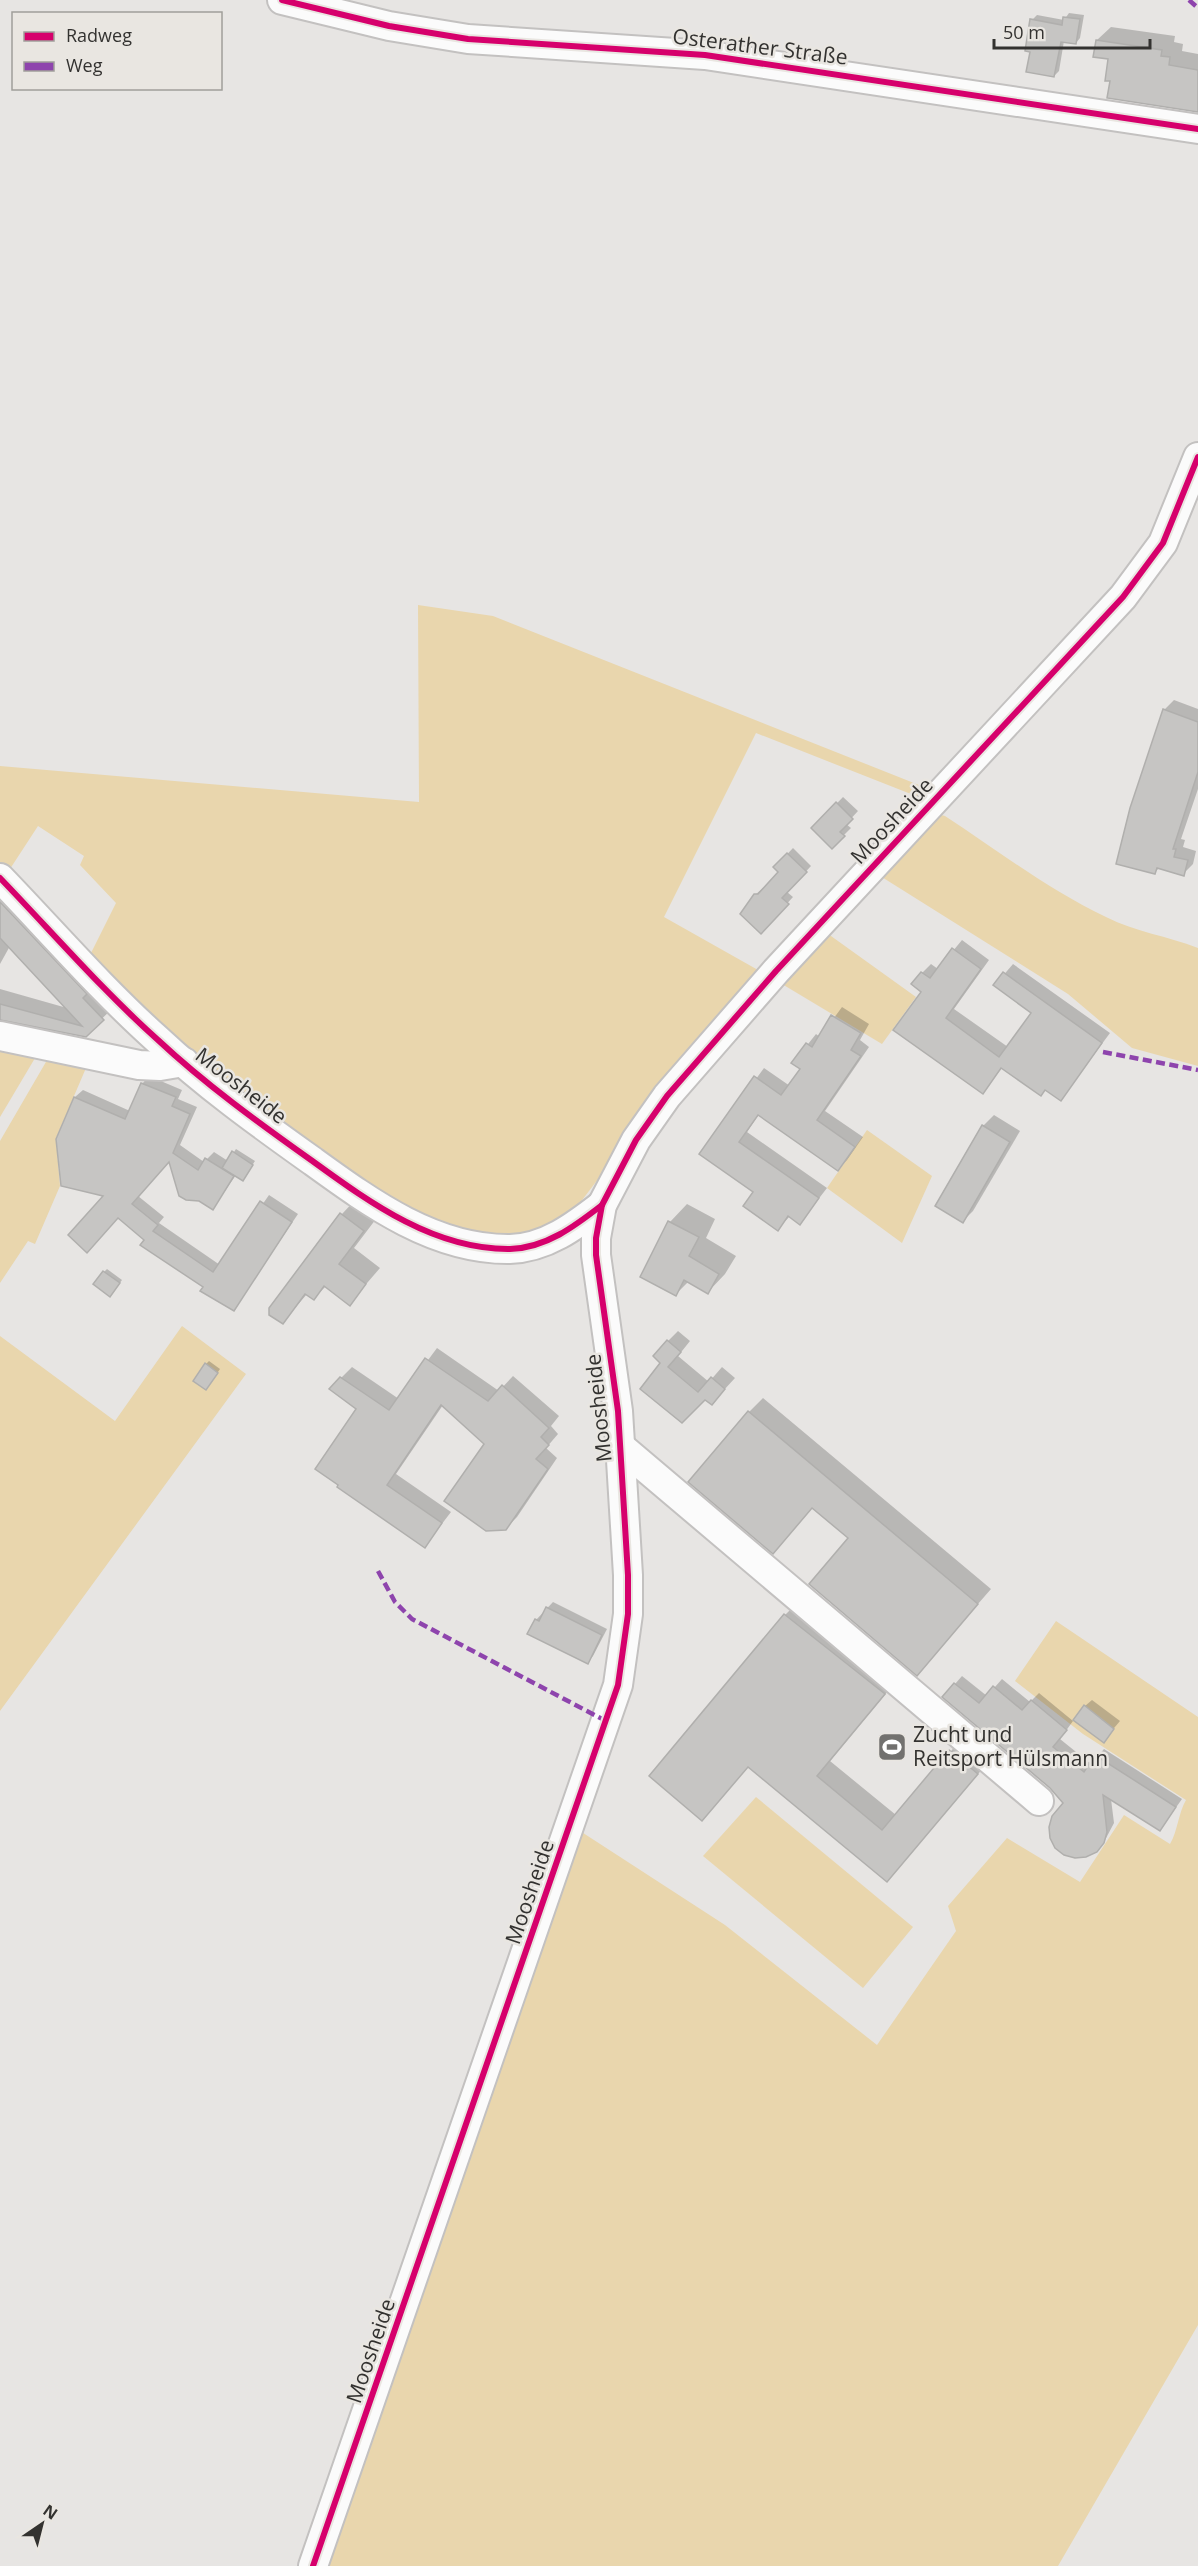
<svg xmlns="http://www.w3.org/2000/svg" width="1198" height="2566" font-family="'Open Sans',sans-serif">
<rect width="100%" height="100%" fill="#e7e5e3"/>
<g fill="#e9d6ad">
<path d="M418,605L493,616L929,789L921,798L756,733L664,917L758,970L576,1208L547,1229L510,1239L467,1234L418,1217L364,1187L156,1026L89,957L116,903L80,865L84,856L38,826L8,872L0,864V766L419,802Z"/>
<path d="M934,813L945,816C997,850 1049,890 1106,917C1136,932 1167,936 1198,948V1066L1132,1048L1068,994L877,874Z"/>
<path d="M824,931L916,997L882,1044L777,981Z"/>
<path d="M0,1042L38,1053L0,1117Z"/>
<path d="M50,1055L89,1061L56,1138L60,1186L35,1244L28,1241L0,1283V1141Z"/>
<path d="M867,1130L932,1176L902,1243L827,1188Z"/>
<path d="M182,1326L246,1374L0,1711V1336L115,1421Z"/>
<path d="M1056,1621L1198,1717V2325L1058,2566H320L577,1829L725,1925L877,2045L956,1931L948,1906L1007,1838L1080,1882L1124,1815L1170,1844C1178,1830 1178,1814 1186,1800L1083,1734L1015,1681Z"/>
<path d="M756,1797L913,1927L863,1988L703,1856Z"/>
</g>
<g fill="#0003">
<path d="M1069,13L1084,15L1080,38L1076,43L1064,41L1059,71L1054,76L1032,51V20L1037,15L1064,20Z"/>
<path d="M1111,27L1175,36L1174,42L1183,44L1182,51L1198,54V111L1112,80L1110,57L1097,40Z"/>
<path d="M1174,700L1198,709V789L1181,839L1185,840L1183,847L1196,851L1193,864L1183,874L1159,868L1155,872L1164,710Z"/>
<path d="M843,797L858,811L846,824L851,828L832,847L813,828Z"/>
<path d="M793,848L811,866L787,892L793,897L761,932L755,895L781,872L775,867Z"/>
<path d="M0,878L114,1007L85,1035L0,1019V989L67,1008L10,946L0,964Z"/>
<path d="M962,940L989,960L954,1009L1008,1047L1033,1012L995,985L1013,964L1110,1033L1061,1099L1003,1067L982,1092L923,991L922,973L931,964L938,969Z"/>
<path d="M842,1007L869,1024L860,1040L869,1047L825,1111L863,1137L847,1160L838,1169L759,1114L747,1132L827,1188L800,1223L790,1216L778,1229L755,1191L701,1154L764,1068L790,1086L802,1069L793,1063L816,1034L820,1037Z"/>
<path d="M149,1076L182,1090L178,1099L197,1107L180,1145L204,1162L214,1152L228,1161L236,1149L255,1161L245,1176L236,1175L213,1208L170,1160L138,1196L164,1217L159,1223L220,1265L269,1195L298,1214L234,1309L146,1240L58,1139L75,1097L83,1090L130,1111L142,1084Z"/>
<path d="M994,1115L1020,1131L973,1211L963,1221L937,1205L983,1126Z"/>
<path d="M357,1198L379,1215L354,1248L380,1268L349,1304L326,1286L314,1298L307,1294L283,1322L271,1308L342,1214Z"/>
<path d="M687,1204L715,1219L706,1238L736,1256L725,1274L708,1292L689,1281L676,1294L670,1222Z"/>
<path d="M107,1269L122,1280L113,1292L104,1272Z"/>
<path d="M678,1331L690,1341L678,1356L709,1382L722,1367L735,1378L712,1403L662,1362L668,1341Z"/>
<path d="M437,1348L499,1391L513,1376L559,1416L551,1426L558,1434L546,1448L557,1458L517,1517L506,1528L486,1444L443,1405L396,1474L451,1512L425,1546L339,1487L358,1409L341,1378L352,1367L399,1399Z"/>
<path d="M209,1361L220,1369L209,1385L206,1364Z"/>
<path d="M763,1398L991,1589L917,1674L850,1538L813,1507L773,1552L749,1412Z"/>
<path d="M799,1601L898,1679L830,1761L896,1815L964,1736L991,1759L887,1880L749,1766L785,1615Z"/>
<path d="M553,1602L607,1629L593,1656L587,1662L536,1620Z"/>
<path d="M962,1676L987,1696L1002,1679L1030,1702L1039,1693L1073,1721L1060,1739L1091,1764L1104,1749L1182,1799L1160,1830L1111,1799L1114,1823L1104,1842L955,1684Z"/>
<path d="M1092,1700L1120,1721L1103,1741L1085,1706Z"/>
</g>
<g fill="#c6c5c3" stroke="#b0afad" stroke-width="1.5">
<path d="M1063,17L1080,19L1076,44L1061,42L1054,77L1026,72L1030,52L1025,51L1030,19L1062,25Z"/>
<path d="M1096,40L1162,50L1161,56L1170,57L1169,65L1198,70V112L1107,98L1110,81H1105L1108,59L1093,57Z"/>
<path d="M1163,709L1198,722V772L1173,849H1176L1174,857L1188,860L1184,876L1157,868L1155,874L1116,864L1130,808Z"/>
<path d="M836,802L853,819L840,832L845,836L832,849L811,828Z"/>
<path d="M787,853L807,872L782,898L789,904L761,934L740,914L754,894H758L778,872L773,867Z"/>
<path d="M0,902L87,994L83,998L104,1020L86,1037L0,1020V1004L82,1026L0,938Z"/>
<path d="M952,948L981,969L946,1018L999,1057L1031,1013L993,985L1003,972L1102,1043L1061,1101L1045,1090L1041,1096L1001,1068L983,1094L893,1030L921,992L911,984L921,972L930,978Z"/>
<path d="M831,1015L861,1033L851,1050L861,1056L817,1120L855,1147L838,1171L758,1115L739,1142L819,1198L800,1225L788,1216L778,1231L743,1206L753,1192L699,1154L754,1076L781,1095L800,1069L791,1063L806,1043L812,1047Z"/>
<path d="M141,1083L176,1097L172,1106L190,1114L173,1153L198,1170L205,1158L234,1176L213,1210L199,1201L186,1200L179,1196L169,1162L132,1204L158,1225L153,1231L213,1272L260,1201L292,1222L234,1311L200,1291L203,1287L140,1245L144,1240L118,1218L87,1253L68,1235L103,1196L61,1186L56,1139L74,1097L125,1119Z"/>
<path d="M982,1125L1010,1142L963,1223L935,1206Z"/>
<path d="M232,1151L253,1165L243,1181L222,1168Z"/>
<path d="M340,1213L364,1231L339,1264L366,1284L350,1306L324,1286L314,1300L305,1294L283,1324L269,1315V1308Z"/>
<path d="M668,1221L699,1237L689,1256L719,1274L708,1294L684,1280L676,1296L640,1277Z"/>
<path d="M103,1271L120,1283L110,1297L93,1284Z"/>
<path d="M667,1340L681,1352L668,1367L698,1392L711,1377L725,1389L712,1405L705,1400L682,1423L640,1389L660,1363L653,1356Z"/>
<path d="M425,1358L488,1401L502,1385L549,1428L541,1437L549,1445L536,1459L548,1469L506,1530L486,1531L444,1501L484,1444L441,1405L387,1485L442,1523L425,1548L337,1487L338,1485L315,1469L356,1409L329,1389L340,1377L389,1410Z"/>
<path d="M205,1363L218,1373L206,1390L193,1381Z"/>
<path d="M748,1411L978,1604L917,1676L809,1584L848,1538L812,1508L773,1554L688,1482Z"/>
<path d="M546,1607L602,1635L588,1664L527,1634L535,1619L539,1621Z"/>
<path d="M784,1614L885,1694L817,1776L882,1830L949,1750L978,1774L887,1882L748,1767L702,1821L649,1776Z"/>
<path d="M954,1683L979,1703L993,1686L1022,1710L1031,1700L1067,1730L1053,1747L1084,1772L1095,1755L1176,1807L1160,1831L1103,1795L1107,1832L1104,1843L1097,1852L1086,1857L1075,1858L1064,1855L1055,1848L1050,1838L1049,1827L1052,1816L1063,1803L1050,1788L942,1697Z"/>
<path d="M1084,1705L1114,1729L1104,1743L1073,1720Z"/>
</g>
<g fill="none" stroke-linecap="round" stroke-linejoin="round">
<g stroke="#c3c1c0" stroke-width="32">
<g id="minor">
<path d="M282,0L389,26L468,39L705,55L1198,129"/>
<path d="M0,878C52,932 102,990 158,1040C205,1084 259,1123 311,1160C369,1202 434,1250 510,1249C546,1248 575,1226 602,1205"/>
<path d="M0,1036L139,1065L160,1066L184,1062"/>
<path d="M621,1447L1039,1801"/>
<path d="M313,2566L618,1685L628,1614V1575L618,1411L596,1255V1238L602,1205L636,1140L667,1096L776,971L1123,597L1163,543L1198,457"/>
</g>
</g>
<use href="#minor" stroke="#fbfbfb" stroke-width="28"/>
<g stroke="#8e44ad" stroke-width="4.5" stroke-dasharray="9 4.5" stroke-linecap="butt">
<path d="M1189,0L1198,8"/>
<path d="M1103,1052L1198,1070"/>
<path d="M378,1571L395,1602L412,1619L606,1721"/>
</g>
<g stroke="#e9e6e1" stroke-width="10">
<g id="cycleway">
<path d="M282,0L389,26L468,39L705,55L1198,129"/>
<path d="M0,878C52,932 102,990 158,1040C205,1084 259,1123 311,1160C369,1202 434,1250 510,1249C546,1248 575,1226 602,1205"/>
<path d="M313,2566L618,1685L628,1614V1575L618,1411L596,1255V1238L602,1205L636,1140L667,1096L776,971L1123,597L1163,543L1198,457"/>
</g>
</g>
<use href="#cycleway" stroke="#d6006c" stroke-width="6"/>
</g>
<defs>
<g id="stadium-square" transform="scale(1.5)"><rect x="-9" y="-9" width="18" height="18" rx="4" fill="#72716f" stroke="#e9e6e1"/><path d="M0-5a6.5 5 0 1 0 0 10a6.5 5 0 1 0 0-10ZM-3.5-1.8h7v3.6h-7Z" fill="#fff"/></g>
</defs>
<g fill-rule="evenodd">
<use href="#stadium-square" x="892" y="1747"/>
</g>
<g text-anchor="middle" stroke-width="5" stroke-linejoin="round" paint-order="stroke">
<g font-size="21" fill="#333230" stroke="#e9e6e1">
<text transform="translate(760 47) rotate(7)" y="7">Osterather Straße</text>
<text transform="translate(892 821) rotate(-47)" y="7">Moosheide</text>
<text transform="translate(241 1086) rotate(38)" y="7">Moosheide</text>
<text transform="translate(599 1408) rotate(-96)" y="7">Moosheide</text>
<text transform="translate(530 1892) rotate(-71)" y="7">Moosheide</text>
<text transform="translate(371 2351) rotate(-71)" y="7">Moosheide</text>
</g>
<g font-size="21" fill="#333230" stroke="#e9e6e1" text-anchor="start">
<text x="913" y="1742">Zucht und<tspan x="913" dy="24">Reitsport Hülsmann</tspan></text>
</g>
</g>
<rect x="12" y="12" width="210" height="78" fill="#e9e6e1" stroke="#a09e9a" stroke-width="1.5"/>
<rect x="24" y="32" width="30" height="9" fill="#d6006c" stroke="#a09e9a" stroke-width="1.5"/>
<text x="66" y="42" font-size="18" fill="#333230">Radweg</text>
<rect x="24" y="62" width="30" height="9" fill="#8e44ad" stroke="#a09e9a" stroke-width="1.5"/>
<text x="66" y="72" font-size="18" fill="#333230">Weg</text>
<g transform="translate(42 2524) rotate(35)" stroke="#e9e6e1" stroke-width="4.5" paint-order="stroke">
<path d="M0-4.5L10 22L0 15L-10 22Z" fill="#333230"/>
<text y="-9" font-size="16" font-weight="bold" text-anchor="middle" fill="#333230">N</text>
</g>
<path d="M994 39v9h156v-9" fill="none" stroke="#333230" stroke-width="3"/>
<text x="1003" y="39" font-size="18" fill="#333230" stroke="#e9e6e1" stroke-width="4.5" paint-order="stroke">50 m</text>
</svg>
